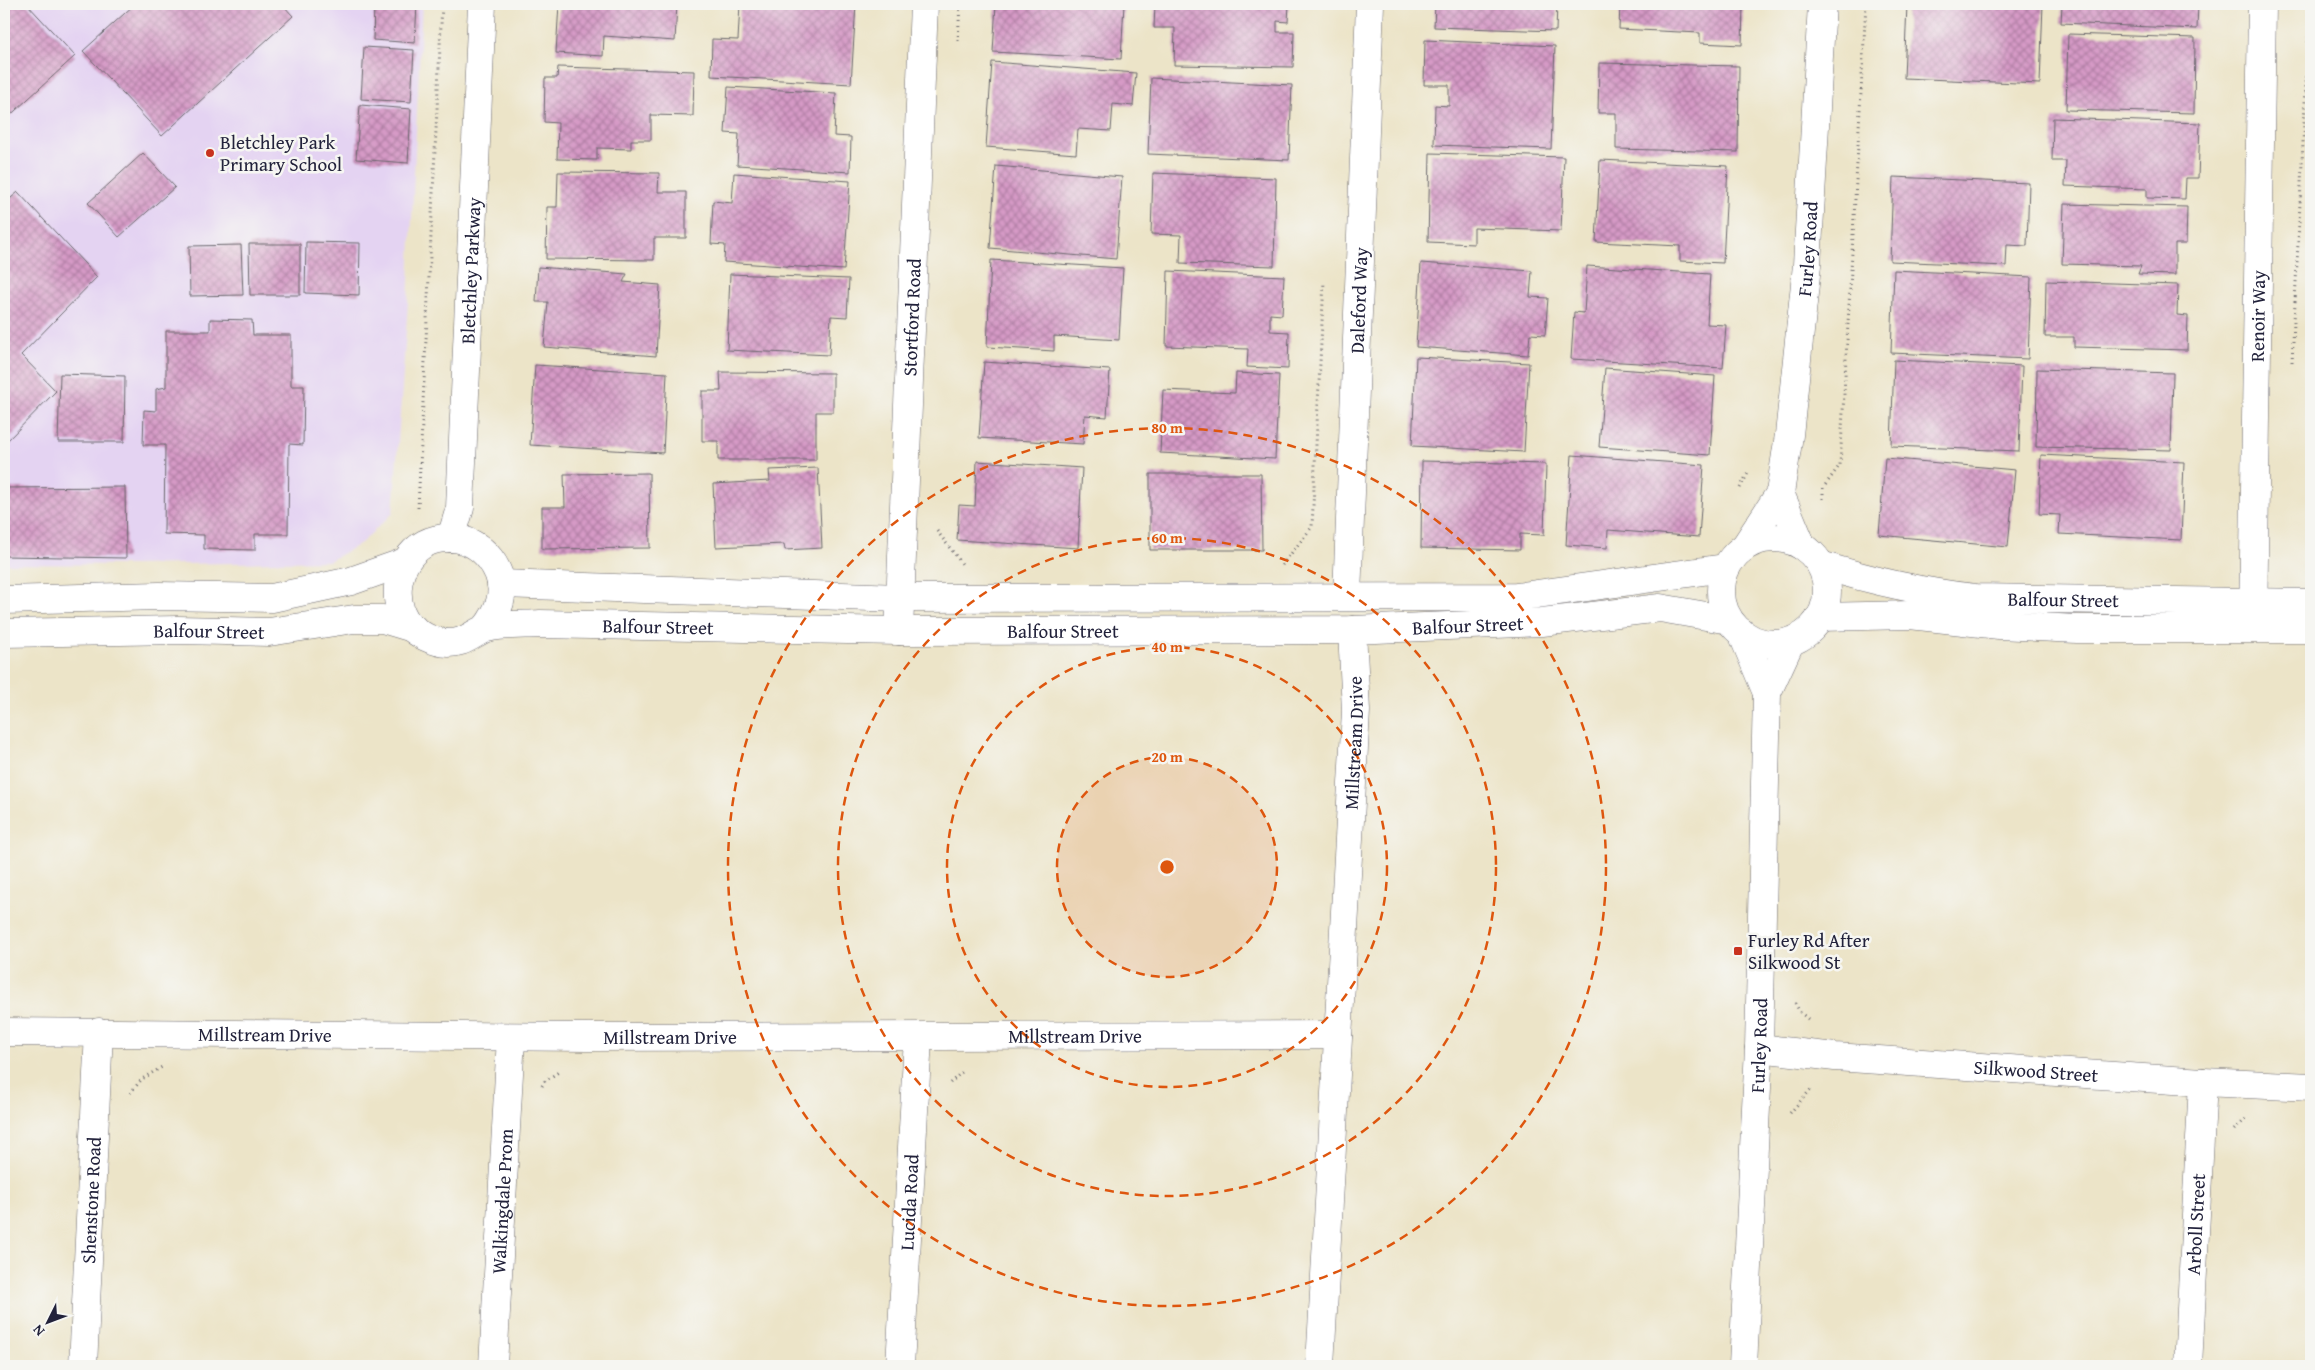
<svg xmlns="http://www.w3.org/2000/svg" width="2315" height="1370" font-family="'Gentium Book Plus',serif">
<defs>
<pattern id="building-cross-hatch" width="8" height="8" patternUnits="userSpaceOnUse" patternTransform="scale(1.25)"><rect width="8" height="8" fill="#d69ac6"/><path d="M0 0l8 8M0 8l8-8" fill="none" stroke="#ad7da2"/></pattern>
</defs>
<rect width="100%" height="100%" fill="#f6f6f2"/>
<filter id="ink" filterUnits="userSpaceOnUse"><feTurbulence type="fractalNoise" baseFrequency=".02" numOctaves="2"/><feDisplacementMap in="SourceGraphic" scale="10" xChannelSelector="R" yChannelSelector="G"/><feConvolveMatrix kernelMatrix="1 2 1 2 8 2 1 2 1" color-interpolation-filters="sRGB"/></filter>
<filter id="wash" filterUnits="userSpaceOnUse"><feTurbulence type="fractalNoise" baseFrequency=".0096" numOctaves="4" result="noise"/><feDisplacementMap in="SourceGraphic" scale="20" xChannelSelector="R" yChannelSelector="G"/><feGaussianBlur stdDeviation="1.12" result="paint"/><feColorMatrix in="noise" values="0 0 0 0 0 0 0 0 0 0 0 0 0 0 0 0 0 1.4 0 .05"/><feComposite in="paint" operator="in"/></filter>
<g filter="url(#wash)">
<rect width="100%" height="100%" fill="#ece4c8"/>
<path fill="#e4d3f2" d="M4,4H422L408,302L393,513L360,544L329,561L135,565L4,564Z"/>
<g id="blocks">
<g fill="url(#building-cross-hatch)">
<path d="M4,4H27L75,56L4,121Z"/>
<path d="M135,4H282L293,16L162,136L83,51Z"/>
<path d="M374,4H417L415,43L373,40Z"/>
<path d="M559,4H677L675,41L604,36L603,56L556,53Z"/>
<path d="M740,4H856L851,84L711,76L712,39L738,40Z"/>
<path d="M996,4H1124L1121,59L993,52Z"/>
<path d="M1155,4H1289L1288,22L1277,21V32H1294L1293,67L1174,65L1175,28H1154Z"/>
<path d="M1435,4H1557L1556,31L1434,27Z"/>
<path d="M1620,4H1743L1742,45L1700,43V33L1619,29Z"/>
<path d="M1907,4H2043L2040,84L1904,78Z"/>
<path d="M2062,4H2198L2197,29L2061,23Z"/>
<path d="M2068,34L2195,38L2194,113L2066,110Z"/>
<path d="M1425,40L1555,46L1551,149L1434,145L1435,105L1449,106V85H1424Z"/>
<path d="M364,47L414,50L411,102L361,99Z"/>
<path d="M992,62L1136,73L1133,106L1113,104L1111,131L1078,129L1076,154L986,147Z"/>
<path d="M1599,63L1739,66L1738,152L1616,149V113H1598Z"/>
<path d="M558,67L694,71L693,116L651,115V140H631V149L597,148V160L557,159L558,123L544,122L545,78H557Z"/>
<path d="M1151,78L1292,85L1289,160L1148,154Z"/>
<path d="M728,87L836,93L834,136L851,137L850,172L737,165L739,134L725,133Z"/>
<path d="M360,105L411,109L408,163L356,159Z"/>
<path d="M2053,118L2200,123L2198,178H2186L2185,199L2147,198V189L2065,186L2066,161H2052Z"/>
<path d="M143,153L175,187L119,237L88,203Z"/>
<path d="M1430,153L1564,157L1561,231L1474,228V244L1428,242Z"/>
<path d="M1600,160L1728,166L1723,263L1680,261V246L1596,242Z"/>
<path d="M996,166L1122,177L1116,259L990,248Z"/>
<path d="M558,172L659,173L658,192H686V238H654V260L546,259L547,207H557Z"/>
<path d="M734,173L850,181L844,270L724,262L725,245L711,244L713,201L732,203Z"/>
<path d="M1153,173L1276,178L1274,266L1180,263L1181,235L1151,234Z"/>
<path d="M1893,177L2029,183L2027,246L2007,245L2006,266L1890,261Z"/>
<path d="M18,192L97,277L21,355L56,391L4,444V204Z"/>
<path d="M2064,204L2187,207L2186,244H2175V275L2138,274L2141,266L2062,264Z"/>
<path d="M306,242L360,243L359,295L305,293Z"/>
<path d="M249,244H300V295H250Z"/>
<path d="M241,245L243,295L190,296L189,246Z"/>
<path d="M991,260L1123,268L1119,340L1054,336V351L987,347Z"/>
<path d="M1421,263L1532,271L1530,297L1548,298L1545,335L1530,334L1528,355L1416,347Z"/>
<path d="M1587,266L1710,274L1707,324L1726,325L1723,368L1571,359L1574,312L1584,313Z"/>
<path d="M538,267L627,274L623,282L660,285L656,356L544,347L548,302H536Z"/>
<path d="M1894,270L2031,277L2028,359L1891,353Z"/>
<path d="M1168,271L1284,276L1282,315L1270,314V331L1289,332L1288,369L1247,367L1248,349L1166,346Z"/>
<path d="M730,274L849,279L847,317L831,316L829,355L727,350Z"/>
<path d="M2046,281L2178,285L2177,315L2188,316L2187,350L2074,347V337H2045Z"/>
<path d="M210,319L252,320L253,335H291V386H304L303,445L289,444L288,534H255V550L204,549V535L164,534L165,445H143L144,410L156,411V389L166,387V331H210Z"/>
<path d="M1416,357L1529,363L1524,452L1412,446Z"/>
<path d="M1894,360L2022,366L2019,451L1891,446Z"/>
<path d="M984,362L1110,370L1107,417L1085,415L1083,444L979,438Z"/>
<path d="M535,365L667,373L663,453L530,445Z"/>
<path d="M1605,368L1715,376L1710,455L1599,447Z"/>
<path d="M2037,369L2173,373L2171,450L2036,447Z"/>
<path d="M720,372L833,373V412H816V460H718V441H702V391H721Z"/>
<path d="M1236,373L1279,375L1275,459L1160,453L1163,390L1235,393Z"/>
<path d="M60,374L125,376L124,442H58Z"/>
<path d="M1572,455L1704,465L1699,537L1608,530L1607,548L1566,545Z"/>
<path d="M2041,455L2184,462L2181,540L2059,534L2060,515L2039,514Z"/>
<path d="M1885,458L2015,470L2008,547L1879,535Z"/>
<path d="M977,461L1082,468L1078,548L957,540L959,505L975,506Z"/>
<path d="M1422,461L1546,464L1544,535L1520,534V550L1421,548Z"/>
<path d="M818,468L822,548L785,550L784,544L716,547L713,484L770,481L769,470Z"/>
<path d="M649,473L650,548L542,549V507H565L564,474Z"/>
<path d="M1150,474H1261L1262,550H1150Z"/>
<path d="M125,487L126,558L4,556V488Z"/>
</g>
</g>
</g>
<g filter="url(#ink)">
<use href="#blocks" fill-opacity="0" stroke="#69666c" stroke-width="1"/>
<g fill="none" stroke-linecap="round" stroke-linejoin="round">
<g stroke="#69666c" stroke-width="29">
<g id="minor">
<path d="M1780,493L1802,546"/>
<path id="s1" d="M451,538L460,508L482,4"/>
<path id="s2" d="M1746,545L1780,493L1789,435L1807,265L1822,4"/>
<path id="s3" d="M1347,596L1370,4"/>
<path id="s4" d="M2253,626L2262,4"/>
<path id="s5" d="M899,631L924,4"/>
<path id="s6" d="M4,1032L588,1037L1338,1035"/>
<path id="s7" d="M1759,1048L1835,1057L2203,1082L2311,1087"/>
<path id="s8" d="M83,1366L99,1032"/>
<path id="s9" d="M493,1366L511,1037"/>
<path id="s10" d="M900,1366L918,1038"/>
<path id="s11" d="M1320,1366L1356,711L1352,630"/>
<path id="s12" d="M2188,1366L2203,1082"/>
</g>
</g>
<g stroke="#69666c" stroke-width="29">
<g id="tertiary">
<circle cx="1774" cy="591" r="53"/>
<path id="s13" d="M1821,565C1872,581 1922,592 1975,598L2311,603"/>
<path d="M501,584L900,598L1516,597L1725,568"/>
<path d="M4,600L159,596L272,598L351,581L405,562"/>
<path d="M1820,617L1910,615L1999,625L2077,629H2311"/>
<path id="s14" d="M486,628C492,620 497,612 500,602C508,572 482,539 451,538C411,536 389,577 401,612C409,633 439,648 461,641C470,638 479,630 487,628C504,624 523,625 540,624L899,631L1352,630L1542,622L1660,608L1729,620"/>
<path id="s15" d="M4,633L178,630L269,632L354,619H383L413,628"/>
<path d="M1742,633L1767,693"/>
<path id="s16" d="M1743,1366L1759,1048L1767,693L1791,641"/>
</g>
</g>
<g stroke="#69666c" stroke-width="3" stroke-dasharray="1 4" stroke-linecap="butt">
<path d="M958,41L960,4"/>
<path d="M2292,362L2310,4"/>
<path d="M1740,488L1748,473"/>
<path d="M1823,499V488L1840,465L1866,4"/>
<path d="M418,508L442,4"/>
<path d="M937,531L962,564"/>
<path d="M1282,565L1312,527L1324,281"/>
<path d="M1795,1003L1800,1012L1808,1019"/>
<path d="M950,1083L964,1070"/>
<path d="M542,1086L545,1081L560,1071"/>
<path d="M130,1093L142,1079L162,1067"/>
<path d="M1790,1113L1812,1088"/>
<path d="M2234,1130L2248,1117"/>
</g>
<use href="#minor" stroke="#fff" stroke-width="28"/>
<use href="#tertiary" stroke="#fff" stroke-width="28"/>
</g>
</g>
<circle cx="1167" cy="867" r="110" fill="#de560e" fill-opacity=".12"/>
<g fill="none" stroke="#de560e" stroke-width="2.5" stroke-dasharray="9 6">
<circle cx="1167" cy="867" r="110"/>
<circle cx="1167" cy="867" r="220"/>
<circle cx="1167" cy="867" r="329"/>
<circle cx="1167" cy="867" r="439"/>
</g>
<g fill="#c8321e" stroke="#f6f6f2" stroke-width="2">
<circle cx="210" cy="153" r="5"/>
<rect x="1733" y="946" width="10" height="10" rx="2.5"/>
</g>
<g text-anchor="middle" stroke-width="5" stroke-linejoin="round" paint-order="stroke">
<g font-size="19" fill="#22223b" stroke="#f6f6f2" text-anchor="start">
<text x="220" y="149">Bletchley Park<tspan x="220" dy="22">Primary School</tspan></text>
<text x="1748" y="947">Furley Rd After<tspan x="1748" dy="22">Silkwood St</tspan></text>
</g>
<g font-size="19" fill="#22223b" stroke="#f6f6f2">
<text dy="7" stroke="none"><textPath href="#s2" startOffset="308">Furley Road</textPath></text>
<text dy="7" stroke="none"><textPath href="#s1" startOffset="269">Bletchley Parkway</textPath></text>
<text dy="7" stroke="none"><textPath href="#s3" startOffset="296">Daleford Way</textPath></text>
<text dy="7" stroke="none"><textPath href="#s4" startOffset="310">Renoir Way</textPath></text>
<text dy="7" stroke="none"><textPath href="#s5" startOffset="314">Stortford Road</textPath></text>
<text dy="7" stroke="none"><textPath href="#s13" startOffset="246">Balfour Street</textPath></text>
<text dy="7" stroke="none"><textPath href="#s14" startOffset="1309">Balfour Street</textPath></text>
<text dy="7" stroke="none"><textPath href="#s14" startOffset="499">Balfour Street</textPath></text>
<text dy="7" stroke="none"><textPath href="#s14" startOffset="904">Balfour Street</textPath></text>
<text dy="7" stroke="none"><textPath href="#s15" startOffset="205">Balfour Street</textPath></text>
<text dy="7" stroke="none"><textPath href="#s11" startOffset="624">Millstream Drive</textPath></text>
<text dy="7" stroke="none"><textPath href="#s6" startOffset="261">Millstream Drive</textPath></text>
<text dy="7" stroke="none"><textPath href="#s6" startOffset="666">Millstream Drive</textPath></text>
<text dy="7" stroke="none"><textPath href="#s6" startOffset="1071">Millstream Drive</textPath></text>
<text dy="7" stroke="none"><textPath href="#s16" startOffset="321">Furley Road</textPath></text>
<text dy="7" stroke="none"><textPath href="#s7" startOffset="278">Silkwood Street</textPath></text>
<text dy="7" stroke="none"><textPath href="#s8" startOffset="166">Shenstone Road</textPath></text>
<text dy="7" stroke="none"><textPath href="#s9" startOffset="165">Walkingdale Prom</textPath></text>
<text dy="7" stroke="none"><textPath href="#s10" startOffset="164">Lucida Road</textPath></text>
<text dy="7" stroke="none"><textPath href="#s12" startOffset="142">Arboll Street</textPath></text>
</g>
</g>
<circle cx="1167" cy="867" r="8" fill="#de560e" stroke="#f6f6f2" stroke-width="2.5"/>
<g font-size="15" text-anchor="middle" font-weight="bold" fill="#de560e" stroke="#f6f6f2" stroke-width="5" stroke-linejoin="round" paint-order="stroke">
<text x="1167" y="433">80 m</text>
<text x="1167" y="543">60 m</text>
<text x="1167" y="652">40 m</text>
<text x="1167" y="762">20 m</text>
</g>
<rect width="2315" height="1370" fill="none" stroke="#f6f6f2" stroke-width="20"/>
<g transform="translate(48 1322) rotate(228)" stroke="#f6f6f2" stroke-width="4" paint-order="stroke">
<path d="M0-4L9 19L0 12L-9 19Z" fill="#22223b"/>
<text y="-8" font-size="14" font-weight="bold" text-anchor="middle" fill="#22223b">N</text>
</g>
</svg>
